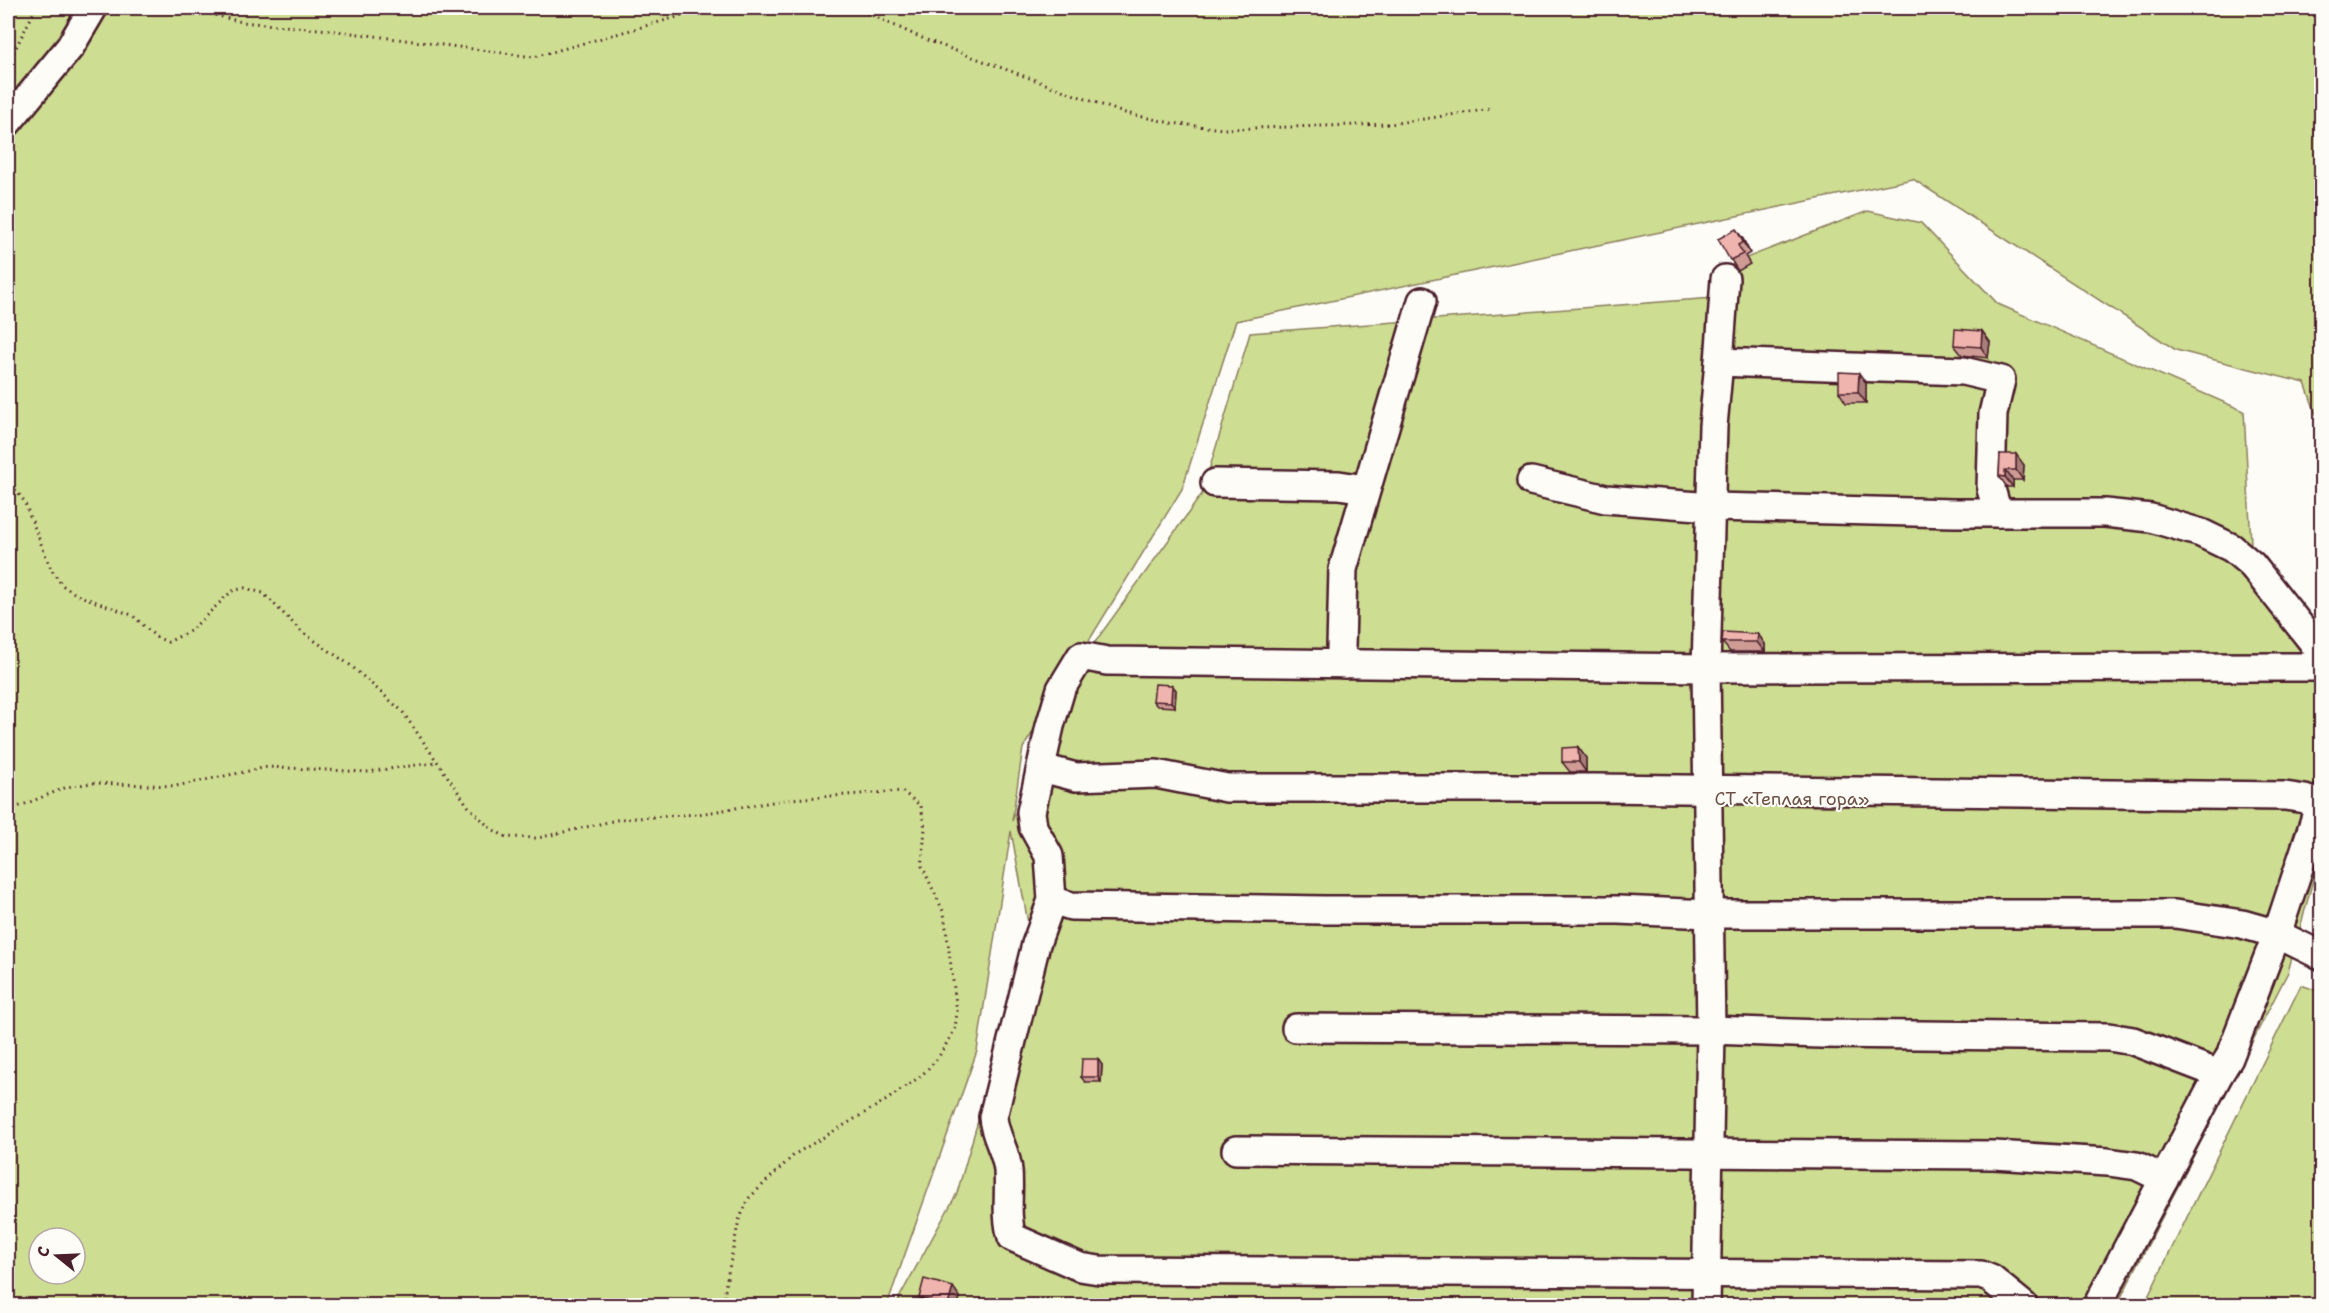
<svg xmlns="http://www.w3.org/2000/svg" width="2329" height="1313" font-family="'Shantell Sans',sans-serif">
<rect width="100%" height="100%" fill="#fdfcf7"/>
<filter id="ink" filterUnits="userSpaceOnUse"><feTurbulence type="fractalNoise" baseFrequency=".0167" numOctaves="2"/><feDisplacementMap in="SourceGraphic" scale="12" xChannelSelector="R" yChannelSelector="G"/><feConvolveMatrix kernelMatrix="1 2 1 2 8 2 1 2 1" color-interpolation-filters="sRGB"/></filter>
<g filter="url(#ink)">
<g fill="#cddd91" stroke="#8c7e5e" stroke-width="1.5" fill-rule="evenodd">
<path d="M8,8H2321L2322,409L2316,414L2305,383L2176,350L1913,179L1236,321L1182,489L1023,748L1012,821L1069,678L1202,494L1250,333L1727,297L1733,263L1868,211L1921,223L1998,304L2244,411L2253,581L2321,679V851L2288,972L2117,1305H897L899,1298L957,1193L1031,939L1011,831L977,1051L887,1305H8ZM39,1238H75V1274H39Z"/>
<path d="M2301,985L2321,992V1305H2144Z"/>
</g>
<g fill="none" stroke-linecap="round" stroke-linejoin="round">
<g stroke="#4a1f2b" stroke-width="32">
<g id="minor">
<path d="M8,122L70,47L93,8"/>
<path d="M1719,362L1725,279"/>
<path d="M1531,481L1606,499L1712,507L1954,513H2105L2151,518L2201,533L2232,548L2252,565L2312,641L2322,656"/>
<path d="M1215,483L1339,485L1365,489"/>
<path d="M1998,513L1991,489L1993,414L2001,380L1963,371L1719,362L1713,426L1706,668L1107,661L1081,656L1061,689L1050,726L1031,812L1033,827L1049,856L1052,900L1036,944L993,1117C994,1136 1007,1152 1008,1171C1010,1194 1005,1215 1012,1237L1080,1267L1099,1270L1981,1275L1991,1279L2024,1306"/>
<path d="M1344,664L1341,648L1343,569L1422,301"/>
<path d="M1042,768L1076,777L1156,774L1227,788H1596L2285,796L2305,799L2319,806"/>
<path d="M1052,900L1071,906L1324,910H1618L1710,914H2175L2242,924L2277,934L2322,956"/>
<path d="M1296,1028L1711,1030L1820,1034L2109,1037L2133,1041L2219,1074"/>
<path d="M1236,1150L1994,1155L2108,1162L2137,1166L2164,1179"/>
<path d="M1706,1306L1711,1030L1706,668L2322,667"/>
<path d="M2097,1306L2219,1074L2229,1058L2277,934L2322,798"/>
</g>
</g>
<g stroke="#4a1f2b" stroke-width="3" stroke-dasharray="1.5 4.5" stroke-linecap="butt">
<path d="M186,8L242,22L329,30L534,57L688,14L728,8"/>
<path d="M856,8L924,39L1121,112L1171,123L1223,129L1390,124L1491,109"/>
<path d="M8,63L36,8"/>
<path d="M8,480L24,501L51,569L62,585L77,595L132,615L156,637L168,642L190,631L232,591L245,588L263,593L302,632L350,665L402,711L468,806L490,828L506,837L538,838L621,819L699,814L791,799L902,791L921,806L925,828L922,866L944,913L957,1011L955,1029L938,1058L921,1076L885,1101L795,1154L749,1198L739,1220L725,1288V1306"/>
<path d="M8,811L67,787L91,783L176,786L268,767L367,772L438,762"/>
</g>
<use href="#minor" stroke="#fdfcf7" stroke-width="27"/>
</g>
<g fill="#ce9b95" stroke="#4a1f2b" stroke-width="1.5">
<path d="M1718,239H1743L1750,253L1745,256L1750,264L1738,271Z"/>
<path d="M1982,331L1990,342L1988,358L1962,355L1954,345Z"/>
<path d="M1866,383V403H1846L1839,392Z"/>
<path d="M2000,454L2024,465L2023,480H2013V487H2007L1999,476Z"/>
<path d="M1758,634L1765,644V652H1730L1722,642Z"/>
<path d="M1172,685L1176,690L1175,707L1157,706L1153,701Z"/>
<path d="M1578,747L1586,758V772H1570L1562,762Z"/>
<path d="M1102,1065L1101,1082H1085L1081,1077Z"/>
<path d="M960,1297L958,1305H924L919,1298Z"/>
</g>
<g fill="#a77e79" stroke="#4a1f2b" stroke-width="1.5">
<path d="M1736,229L1743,239L1750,253L1743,242Z"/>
<path d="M1982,331L1990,342L1988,358L1981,347Z"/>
<path d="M1859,373L1866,383V403L1858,392Z"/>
<path d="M2016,454L2024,465L2023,480L2016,470Z"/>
<path d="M2005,470L2013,480V487L2005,477Z"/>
<path d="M1758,634L1765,644V652L1757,642Z"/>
<path d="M1172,685L1176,690L1175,707L1171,702Z"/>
<path d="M1578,747L1586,758V772L1579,762Z"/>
<path d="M1098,1059L1102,1065L1101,1082L1098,1077Z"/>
<path d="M953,1287L960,1297L958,1305H948Z"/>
</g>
<g fill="#efb4ad" stroke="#4a1f2b" stroke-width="1.5">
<path d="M1736,229L1743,242L1738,245L1743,254L1730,260L1718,239Z"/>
<path d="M1955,329L1982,331L1981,347L1954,345Z"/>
<path d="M1839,372L1859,373L1858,392H1839Z"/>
<path d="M2000,454H2016V470H2005V477L1999,476Z"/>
<path d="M1723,632L1758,634L1757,642H1722Z"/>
<path d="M1155,684L1172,685L1171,702L1153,701Z"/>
<path d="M1578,747L1579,762H1562V748Z"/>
<path d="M1082,1059H1098V1077H1081Z"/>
<path d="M924,1279L953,1287L948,1305L919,1298Z"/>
</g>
</g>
<g text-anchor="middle" stroke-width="4.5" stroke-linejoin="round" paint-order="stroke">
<g font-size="18" fill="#6b4e44" stroke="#fdfcf7">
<text x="1792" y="805">СТ «Теплая гора»</text>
</g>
</g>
<rect width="2329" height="1313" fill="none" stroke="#fdfcf7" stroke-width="30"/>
<rect x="15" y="15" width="2299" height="1283" fill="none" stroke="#4a1f2b" stroke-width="2" filter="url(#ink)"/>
<g transform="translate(57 1256) rotate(288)"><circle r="28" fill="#fdfcf7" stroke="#b5a4a5" stroke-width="1.5"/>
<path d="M0-4.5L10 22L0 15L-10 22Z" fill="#4a1f2b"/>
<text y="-9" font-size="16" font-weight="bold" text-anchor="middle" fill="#4a1f2b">С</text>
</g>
</svg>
